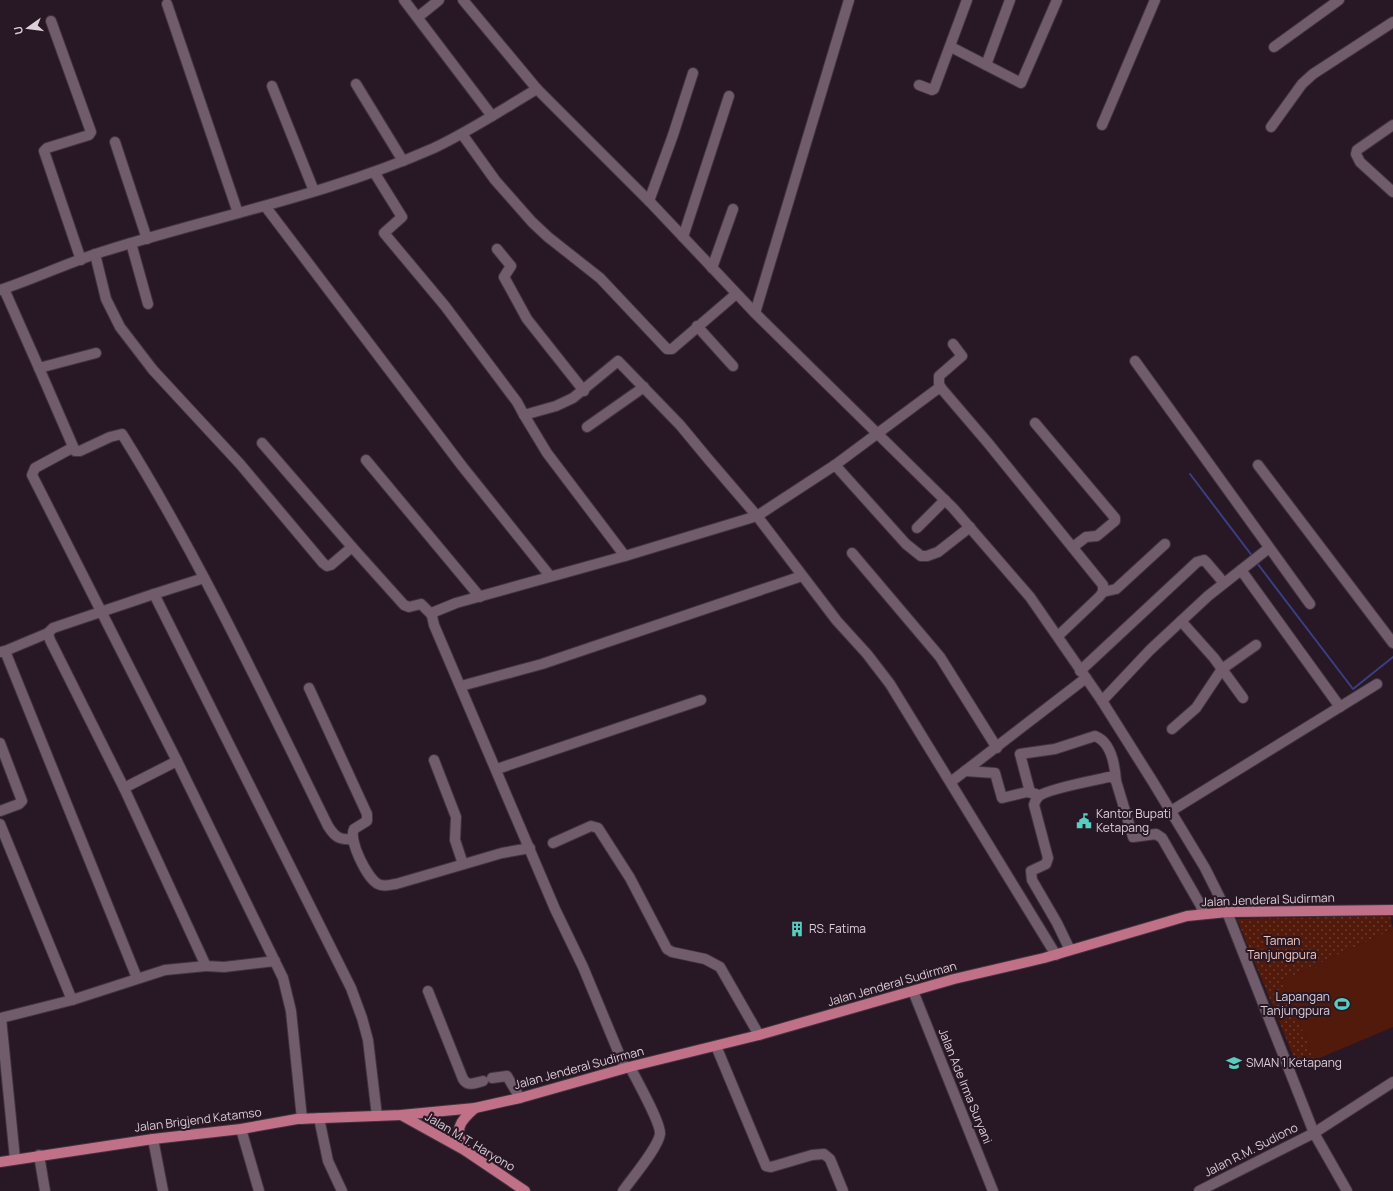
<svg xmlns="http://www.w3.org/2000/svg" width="1393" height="1191" font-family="Manrope,sans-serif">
<defs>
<pattern id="park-dots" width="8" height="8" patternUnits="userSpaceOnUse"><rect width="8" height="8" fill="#521a0b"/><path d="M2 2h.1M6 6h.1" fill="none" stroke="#6a3a2e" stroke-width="1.8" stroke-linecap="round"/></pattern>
</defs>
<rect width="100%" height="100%" fill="#281724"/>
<path fill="#521a0b" d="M1393,929V1027L1315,1060L1281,981Z"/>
<path fill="url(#park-dots)" d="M1390,916L1393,929L1281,981L1315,1060L1297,1065L1237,919Z"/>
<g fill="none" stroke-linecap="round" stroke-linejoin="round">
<g stroke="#394082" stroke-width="2">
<path d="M1190,474L1253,557"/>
<path d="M1257,563L1353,689L1393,657"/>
</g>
<g stroke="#41343e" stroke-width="12">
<g id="minor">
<path d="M404,0L492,116"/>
<path d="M463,0L537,89L651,203L755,313L953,508L1030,597L1102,701L1153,782L1205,868L1227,912L1314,1133L1347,1191"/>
<path d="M167,4L238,213"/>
<path d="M418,17L439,0"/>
<path d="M51,21L91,132L89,135L47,148L44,151L81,260"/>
<path d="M951,47L1021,83L1057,0"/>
<path d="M1274,47L1339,0"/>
<path d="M986,65L1010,0"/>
<path d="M356,84L403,161"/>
<path d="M919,85L932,90L934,89L967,0"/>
<path d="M272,86L314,191"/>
<path d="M1102,125L1155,0"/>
<path d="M1393,125L1357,150L1356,154L1360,162L1393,192"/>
<path d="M1271,127L1302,84L1313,74L1393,22"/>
<path d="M462,134L495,180L532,222L548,237L600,278L667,349H672L736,294"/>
<path d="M115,142L147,239"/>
<path d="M374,172L402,217L384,233L445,306L517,402L524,415"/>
<path d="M649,201L673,135L693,73"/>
<path d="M265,206L462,466L550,576"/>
<path d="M683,237L729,96"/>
<path d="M131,243L148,304"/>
<path d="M497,249L511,266L504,277L527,319L584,391"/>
<path d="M95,254L106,299L120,327L153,370L240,464L323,563L327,566L331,565L352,547L404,605L409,607L421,604L432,615"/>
<path d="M712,268L733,209"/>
<path d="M4,289L39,368L96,353"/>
<path d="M0,290C37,278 71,261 108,250C217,216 330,194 434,148C470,131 503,109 537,89"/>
<path d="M755,313L849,0"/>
<path d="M697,326L733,366"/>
<path d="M1135,361L1310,604"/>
<path d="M39,368L75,451H80L110,437L122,434C200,559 263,694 328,826C335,837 339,840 352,839"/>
<path d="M941,388L939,384V376L962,356L953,344"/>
<path d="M1035,423L1115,518V521L1097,536L1086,537L1073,547"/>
<path d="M587,427L644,387"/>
<path d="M262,443L352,547"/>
<path d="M72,448L35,468L32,475L177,761L283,978L291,1011L302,1119"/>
<path d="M366,460L480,597"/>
<path d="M835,465L906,544L921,556H927L938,552L970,527"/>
<path d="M1258,465L1393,643"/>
<path d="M917,528L945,500"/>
<path d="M852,553L940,657L997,748"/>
<path d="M625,556L547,453L524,415L556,406L573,398L618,361L680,425L709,460L757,516L837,621L867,654L890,684L1056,955"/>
<path d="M1241,570L1340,707"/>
<path d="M1103,592L1116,589L1165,544"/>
<path d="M154,594L204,578"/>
<path d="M1181,621L1214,658L1243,698"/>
<path d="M5,651L48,633"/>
<path d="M0,652L5,651L137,978"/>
<path d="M1080,671L1197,562L1204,560L1207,563L1224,583"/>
<path d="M461,686L542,664L802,576"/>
<path d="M309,688L367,814V821L354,829C348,840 367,878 378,884C384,887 389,885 396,884L502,853L530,848"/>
<path d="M1102,701L1150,650L1208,596L1269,548"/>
<path d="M1172,729L1196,708L1222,669L1256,645"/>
<path d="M0,743L22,801L19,804L0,811"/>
<path d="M434,760L456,817L455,840L463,864"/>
<path d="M497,769L701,700"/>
<path d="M965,771L995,773L1002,798L1027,792L1036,794"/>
<path d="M952,781L1086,678"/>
<path d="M124,788L177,761"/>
<path d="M1030,792L1020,754L1055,749L1095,736C1111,742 1115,766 1116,781"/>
<path d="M1171,811L1377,684"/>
<path d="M0,824L72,1000"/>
<path d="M553,843L591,826L598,828L630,878L667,949L672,952L705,959L720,967L759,1035"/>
<path d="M1070,950L1057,923L1032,880L1031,871L1046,864L1048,858L1034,805C1035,801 1036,799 1039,796C1047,789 1095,780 1109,777H1113L1116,781L1133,837L1156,834L1162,838L1201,906L1203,914"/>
<path d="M275,961L224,967L206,966L124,788L50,640L48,633L53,628L154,594L351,988L362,1018L368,1040L377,1116"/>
<path d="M428,991L463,1079C468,1087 475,1083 483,1081"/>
<path d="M913,991L993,1191"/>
<path d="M716,1046L766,1166L771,1167L812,1155L824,1154L830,1159L843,1191"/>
<path d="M625,1068L583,967L555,909L434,625L432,616L434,612L456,603L625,556L757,516L835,465L936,390L941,388L988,443L1103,585V592L1099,597L1058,636"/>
<path d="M492,1078L507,1076L520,1098"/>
<path d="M319,1118L328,1161L342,1191"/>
<path d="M241,1129L259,1191"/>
<path d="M153,1139L163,1191"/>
<path d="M39,1155L45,1191"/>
<path d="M15,1159L1,1018L72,1000L165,970L206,966"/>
<path d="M623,1191C632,1178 658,1148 660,1134C661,1123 636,1079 630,1067"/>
<path d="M1199,1191L1314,1133L1393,1082"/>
</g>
</g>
<g stroke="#41343e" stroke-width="12">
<g id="major">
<path d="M401,1115L466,1151L525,1191"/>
<path d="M466,1151C454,1129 458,1123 475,1108"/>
<path d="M0,1162L153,1139L241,1129L297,1119L401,1115L475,1108L520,1098L633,1066L759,1035L954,979L1044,958L1187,916L1227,912L1393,910"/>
</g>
</g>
<use href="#minor" stroke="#715c6b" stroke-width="10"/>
<use href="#major" stroke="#c07188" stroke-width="10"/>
</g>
<defs>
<g id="civic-bare" transform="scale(1.2)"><path d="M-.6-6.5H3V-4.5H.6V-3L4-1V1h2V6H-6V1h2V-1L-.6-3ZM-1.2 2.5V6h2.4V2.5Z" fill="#58cec0" stroke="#281724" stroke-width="2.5" paint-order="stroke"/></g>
<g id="building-bare" transform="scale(1.2)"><path d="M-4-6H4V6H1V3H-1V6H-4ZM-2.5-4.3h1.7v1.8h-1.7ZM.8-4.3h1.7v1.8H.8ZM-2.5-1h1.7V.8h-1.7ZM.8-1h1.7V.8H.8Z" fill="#58cec0" stroke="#281724" stroke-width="2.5" paint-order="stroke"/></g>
<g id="stadium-bare" transform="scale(1.2)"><path d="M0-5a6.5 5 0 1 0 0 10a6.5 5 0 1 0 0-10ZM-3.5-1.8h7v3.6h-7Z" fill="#58cec0" stroke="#281724" stroke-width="2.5" paint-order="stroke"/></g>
<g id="school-bare" transform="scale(1.2)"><path d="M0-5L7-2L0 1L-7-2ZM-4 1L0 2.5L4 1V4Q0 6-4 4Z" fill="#58cec0" stroke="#281724" stroke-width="2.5" paint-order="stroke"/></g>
</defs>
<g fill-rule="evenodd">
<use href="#civic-bare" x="1084" y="821"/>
<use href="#building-bare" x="797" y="929"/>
<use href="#stadium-bare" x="1342" y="1004"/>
<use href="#school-bare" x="1234" y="1063"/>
</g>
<g text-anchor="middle" stroke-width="4" stroke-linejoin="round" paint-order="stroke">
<g font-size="12" fill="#dbcfd8" stroke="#281724" text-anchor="start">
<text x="1096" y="818">Kantor Bupati<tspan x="1096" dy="14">Ketapang</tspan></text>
<text x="809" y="933">RS. Fatima</text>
<text x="1330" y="1001" text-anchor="end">Lapangan<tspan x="1330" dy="14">Tanjungpura</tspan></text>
<text x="1246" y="1067">SMAN 1 Ketapang</text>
</g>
<g font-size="12" fill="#dbcfd8" stroke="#281724">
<text transform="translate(1268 900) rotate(-2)" y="4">Jalan Jenderal Sudirman</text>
<text transform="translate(892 984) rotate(-16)" y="4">Jalan Jenderal Sudirman</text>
<text transform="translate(579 1068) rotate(-15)" y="4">Jalan Jenderal Sudirman</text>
<text transform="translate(965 1086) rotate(68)" y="4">Jalan Ade Irma Suryani</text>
<text transform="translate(198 1120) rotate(-7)" y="4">Jalan Brigjend Katamso</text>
<text transform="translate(470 1142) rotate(31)" y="4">Jalan M.T. Haryono</text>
<text transform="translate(1251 1150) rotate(-27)" y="4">Jalan R.M. Sudiono</text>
</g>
<g font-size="12" fill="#f5c7ba" stroke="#281724">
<text x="1282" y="945">Taman<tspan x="1282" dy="14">Tanjungpura</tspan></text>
</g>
</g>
<g transform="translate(28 28) rotate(256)" stroke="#281724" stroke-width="3" paint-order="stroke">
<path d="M0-3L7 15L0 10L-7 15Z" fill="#dbcfd8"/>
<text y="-6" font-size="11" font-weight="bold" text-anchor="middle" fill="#dbcfd8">U</text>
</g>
</svg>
